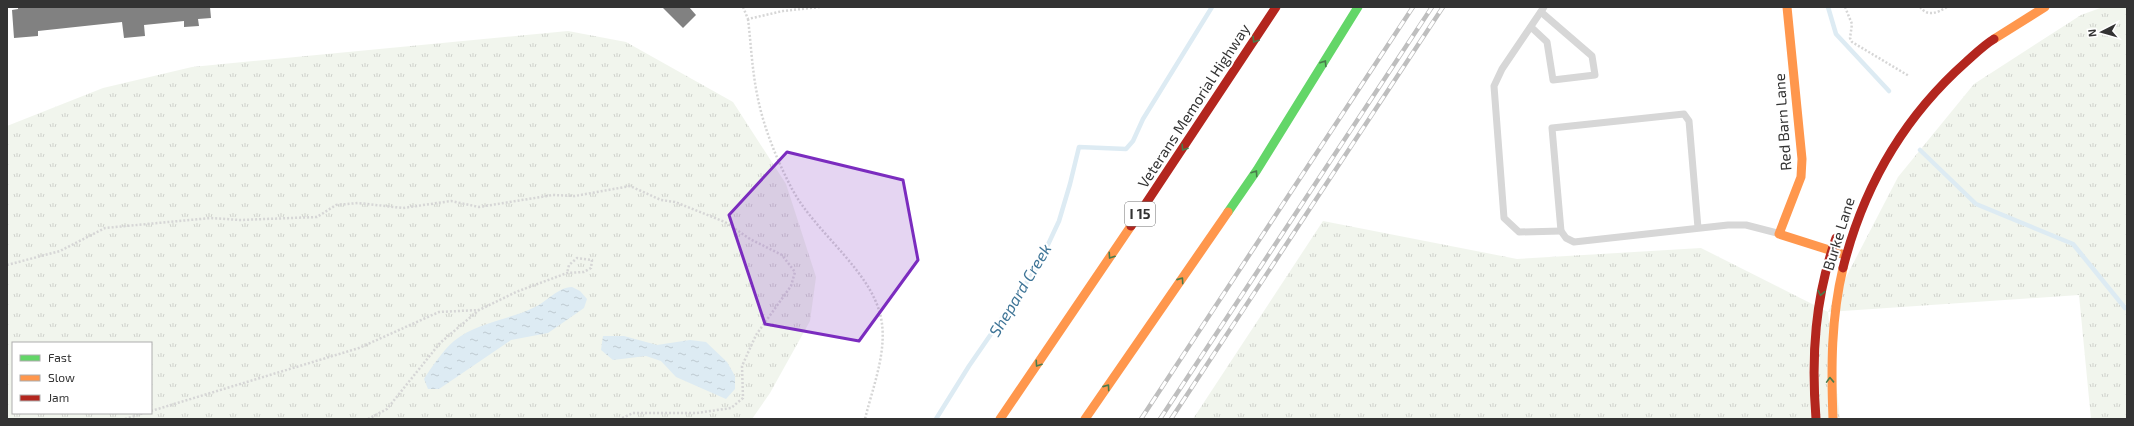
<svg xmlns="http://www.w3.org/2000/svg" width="2134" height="426" font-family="'Exo 2',sans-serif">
<defs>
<pattern id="grass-tufts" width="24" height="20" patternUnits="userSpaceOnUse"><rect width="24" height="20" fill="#f1f5ed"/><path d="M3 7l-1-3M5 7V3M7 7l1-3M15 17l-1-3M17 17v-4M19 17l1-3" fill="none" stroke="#cfd2cc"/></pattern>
<pattern id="water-ripples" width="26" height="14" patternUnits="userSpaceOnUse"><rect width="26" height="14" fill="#ddebf3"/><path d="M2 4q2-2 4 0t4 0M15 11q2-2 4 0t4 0" fill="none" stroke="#becad1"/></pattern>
</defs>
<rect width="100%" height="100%" fill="#fff"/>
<g fill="url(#grass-tufts)" fill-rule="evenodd">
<path d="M2103,7H2127V419H2091L2079,295L1828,312L1840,419H1193L1323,221L1517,259L1701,248L1828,312L1898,177L1974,84L2081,15Z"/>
<path d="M568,31L626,42L733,102L786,184L816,277L810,321L770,393L752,419H7V126L103,88L192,67ZM13,343H151V413H13Z"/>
</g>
<g fill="url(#water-ripples)">
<path d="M572,287L580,291L587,299L584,308L548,333L511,340L439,389H428L424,379C431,368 444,349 454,341C477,322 510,320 535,307C549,300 557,288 572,287Z"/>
<path d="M603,336H624L657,345L690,340L706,342L727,362L735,376V389L726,399L676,377L661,361L646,356L613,360L601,350Z"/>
</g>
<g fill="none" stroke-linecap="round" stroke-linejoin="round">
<g stroke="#ddebf3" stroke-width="4.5">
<path d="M1828,7L1836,34L1889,91"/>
<path d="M1920,150L1976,204L2073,244L2125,308L2127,307"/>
<path d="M936,419L969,366L1038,266L1059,221L1070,184L1079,147L1126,149L1133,141L1143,119L1212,7"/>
</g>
</g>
<g fill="#818181">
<path d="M18,7H210L211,18L198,19L199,26L184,27V21L144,25L145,36L124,38L122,22L38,31V36L14,38L12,10L18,9Z"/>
<path d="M662,7H689L696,15L683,28Z"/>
</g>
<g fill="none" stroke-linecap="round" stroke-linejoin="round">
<g stroke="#d6d6d6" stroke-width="2.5" stroke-dasharray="2 2" stroke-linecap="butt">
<path d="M743,7L748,19L783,11L820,7"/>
<path d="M1845,7L1852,24L1850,38L1852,42L1909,76"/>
<path d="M1920,7C1928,17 1937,13 1947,7"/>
<path d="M748,19C751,44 752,69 757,94C763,126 776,158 791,187C815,234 876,273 882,324C886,355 872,390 865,419"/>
<path d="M7,265L60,251L105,228L211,218L240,220L317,217L336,205L358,203L403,208L451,201L479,207L553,195L575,196L630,186L661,200L675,202L725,222L750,239L782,255L795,272L791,286L756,335L742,366L743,398L731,408L697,413H633L620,419"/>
<path d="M151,411L359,348L439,312L479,310"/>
<path d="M125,419L144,413"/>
<path d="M368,419L387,409L440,343L479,310L516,292L567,273L584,272L591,268L592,260L577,258L569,265L567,273"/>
</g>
<g stroke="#d7d7d7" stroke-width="7">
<path d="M1544,7L1502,69L1494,86L1504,218L1519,232L1561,231"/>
<path d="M1531,27L1547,42L1553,80L1595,75L1592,56L1541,12"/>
<path d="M1698,228L1689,121L1684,114L1552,128L1561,231L1566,238L1574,242L1728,225H1746L1777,233"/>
</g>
<path stroke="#63d668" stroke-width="9" d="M1228,212L1257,170L1358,7"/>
<g stroke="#ff974d" stroke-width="9">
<path d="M1787,7L1802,159L1801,177L1779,234L1845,255"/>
<path d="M1994,39L2045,7"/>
<path d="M1000,419L1131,226"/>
<path d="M1085,419L1228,212"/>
<path d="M1833,419C1831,368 1831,318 1843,268"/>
</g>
<g stroke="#b3261e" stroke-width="9">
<path d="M1131,226L1276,7"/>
<path d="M1843,268C1863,188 1904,117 1966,62C1975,54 1984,45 1994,39"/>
<path d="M1816,419C1811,356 1815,297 1836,238"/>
</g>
<g stroke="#bebebe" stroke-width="4.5">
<g id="rail">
<path d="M1141,419L1413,7"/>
<path d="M1160,419L1432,7"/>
<path d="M1171,419L1443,7"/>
</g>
</g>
<use href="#rail" stroke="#fff" stroke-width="3" stroke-dasharray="9" stroke-linecap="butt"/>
</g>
<defs><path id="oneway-chevron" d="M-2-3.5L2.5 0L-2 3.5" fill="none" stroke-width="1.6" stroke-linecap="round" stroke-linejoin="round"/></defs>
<g stroke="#497c4b">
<use href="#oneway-chevron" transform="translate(1255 40) rotate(123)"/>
<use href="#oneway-chevron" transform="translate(1324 63) rotate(-58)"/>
<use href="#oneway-chevron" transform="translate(1184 148) rotate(123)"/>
<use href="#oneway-chevron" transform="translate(1255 173) rotate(-56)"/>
<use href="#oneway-chevron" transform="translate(1111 256) rotate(124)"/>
<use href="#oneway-chevron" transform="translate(1181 280) rotate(-55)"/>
<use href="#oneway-chevron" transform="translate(1821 293) rotate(101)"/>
<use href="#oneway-chevron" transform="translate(1038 364) rotate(124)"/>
<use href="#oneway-chevron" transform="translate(1830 380) rotate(-92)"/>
<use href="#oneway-chevron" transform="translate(1107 387) rotate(-55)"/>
</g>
<path fill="#7b2cbf" fill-opacity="0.2" stroke="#7b2cbf" stroke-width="3" stroke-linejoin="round" d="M787,152L903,180L918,260L859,341L765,324L729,215Z"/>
<g text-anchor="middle" stroke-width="4" stroke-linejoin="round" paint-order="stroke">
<rect fill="#fff" stroke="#707070" stroke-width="1" x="1125" y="202" width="30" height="24" rx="3"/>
<g font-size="14" font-weight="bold" fill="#333">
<text x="1140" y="219">I 15</text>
</g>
<g font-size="15" fill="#333" stroke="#fff">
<text transform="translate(1194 106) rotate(-57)" y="5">Veterans Memorial Highway</text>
<text transform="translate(1783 122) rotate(-94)" y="5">Red Barn Lane</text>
<text transform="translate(1839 234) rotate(-73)" y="5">Burke Lane</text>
</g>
<g font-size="16" font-style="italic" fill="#3f7597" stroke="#fff">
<text transform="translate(1020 290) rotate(-59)" y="6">Shepard Creek</text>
</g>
</g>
<rect width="2134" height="426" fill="none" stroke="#333333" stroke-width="16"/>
<rect x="12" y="342" width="140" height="72" fill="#ffffff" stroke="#adadad"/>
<rect x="20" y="355" width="20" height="6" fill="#63d668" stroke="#adadad"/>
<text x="48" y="362" font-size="12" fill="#333333">Fast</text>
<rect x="20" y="375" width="20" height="6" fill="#ff974d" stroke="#adadad"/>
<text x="48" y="382" font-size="12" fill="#333333">Slow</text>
<rect x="20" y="395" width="20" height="6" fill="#b3261e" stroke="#adadad"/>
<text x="48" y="402" font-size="12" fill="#333333">Jam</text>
<g transform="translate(2102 32) rotate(264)" stroke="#ffffff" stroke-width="3" paint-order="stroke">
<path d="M0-3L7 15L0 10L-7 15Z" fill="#333333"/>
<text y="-6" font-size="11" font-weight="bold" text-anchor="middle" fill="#333333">N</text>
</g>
</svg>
